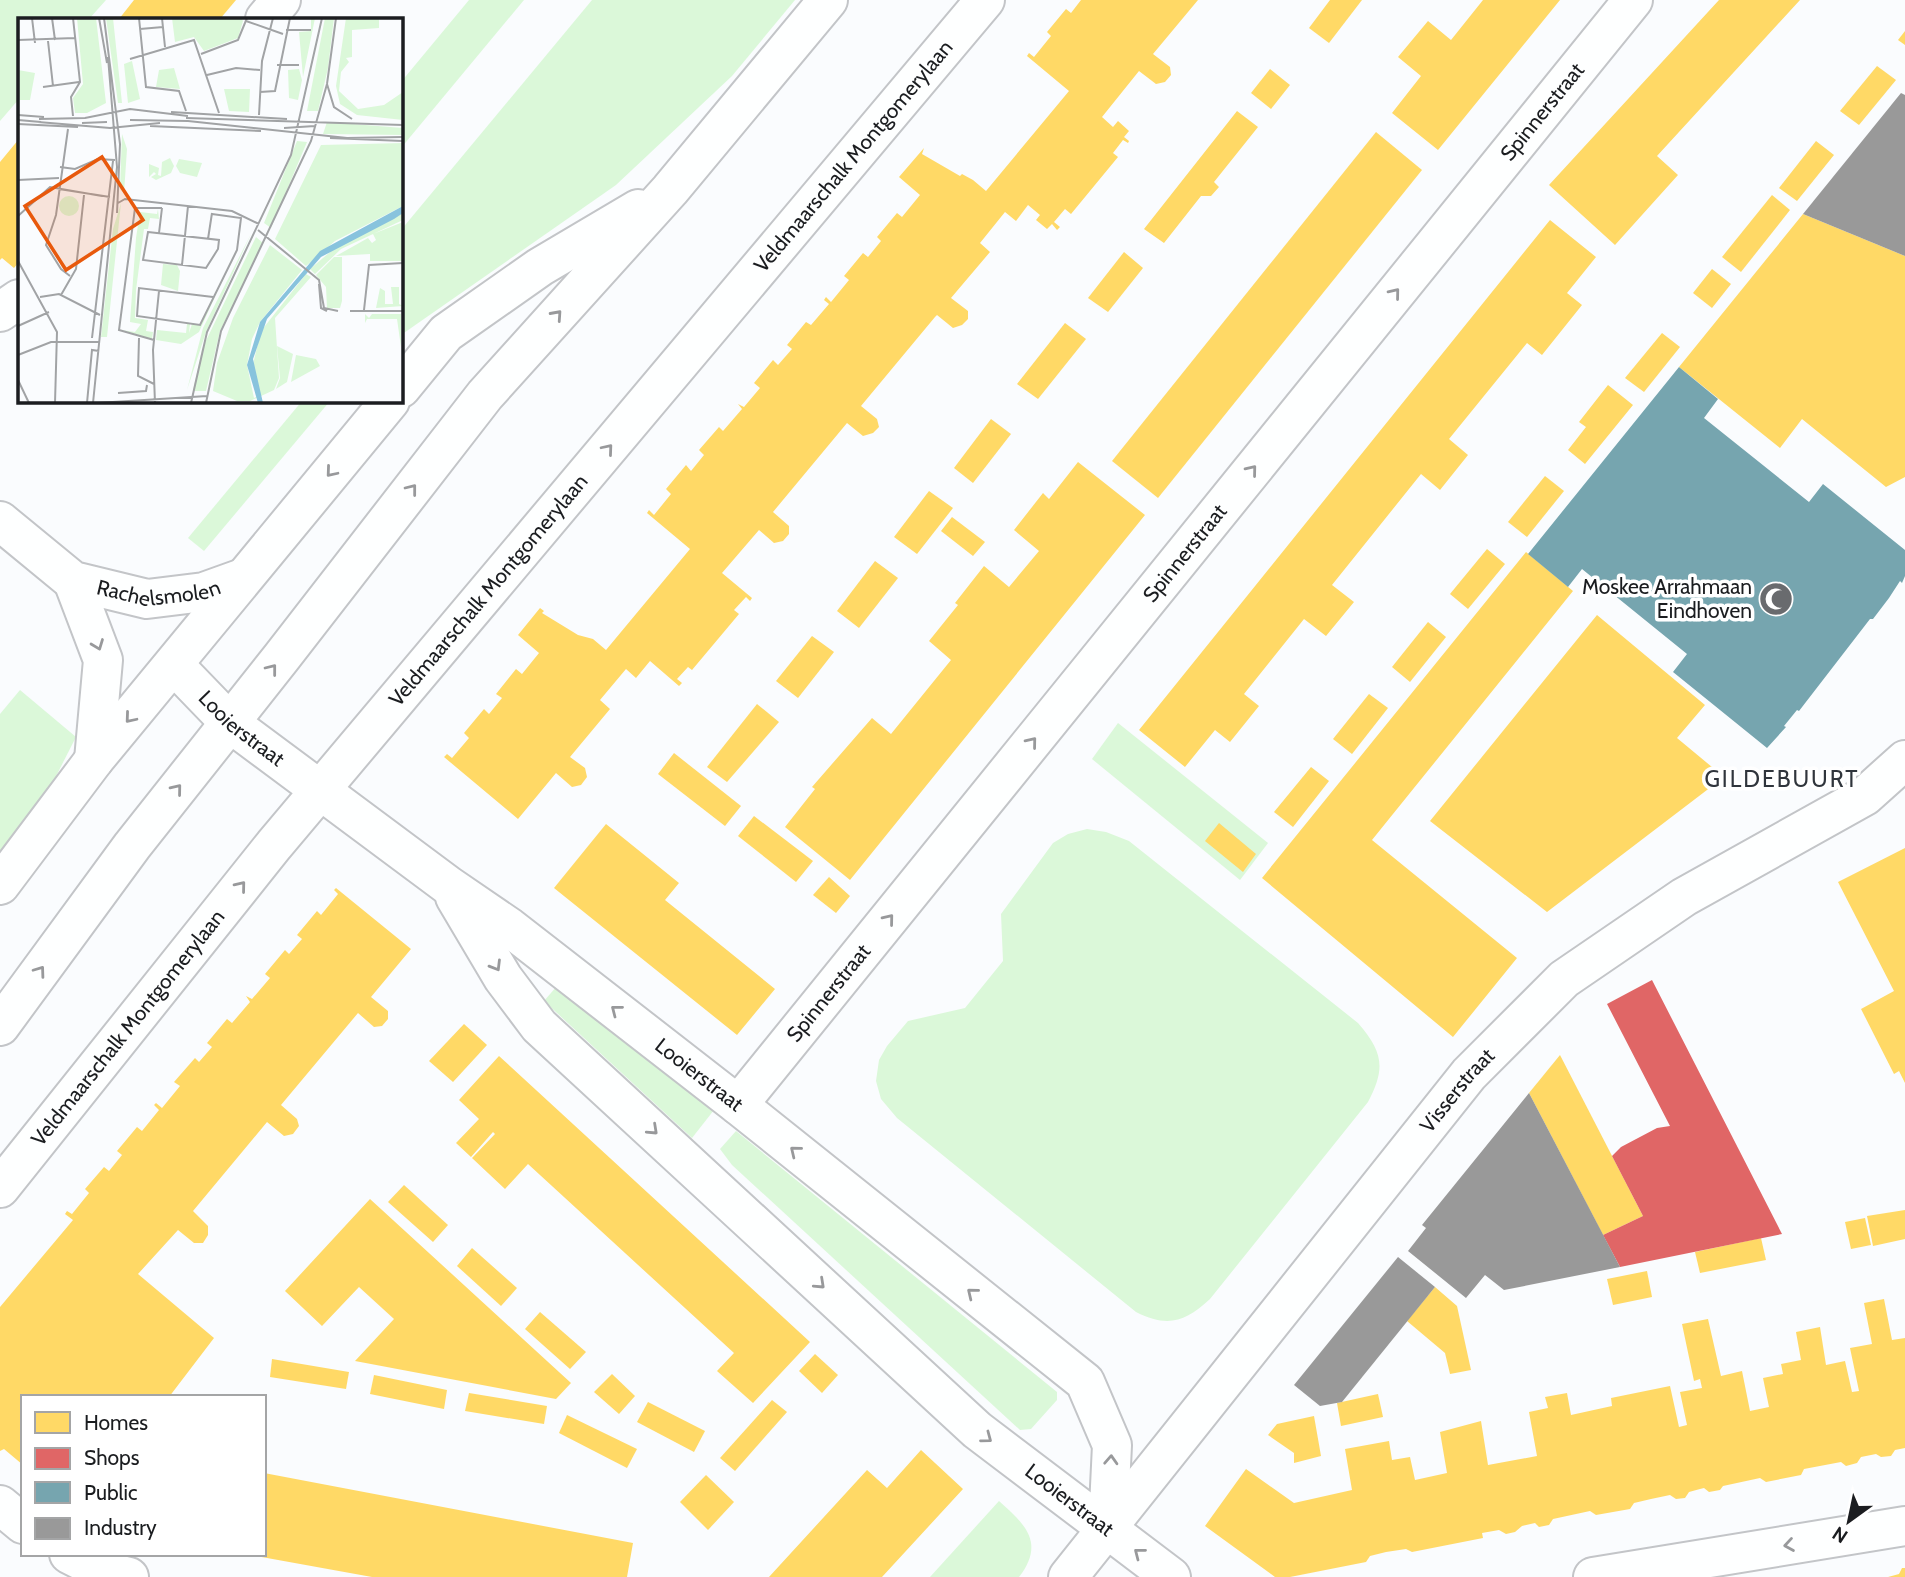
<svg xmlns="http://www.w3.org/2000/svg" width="1905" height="1577" font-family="Cabin,sans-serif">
<rect width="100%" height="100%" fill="#fafcfe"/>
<g fill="#dbf8d9">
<path d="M0,0H106L89,19H19V99L0,121Z"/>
<path d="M469,0H524L401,148V82Z"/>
<path d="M592,0H795L732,76L616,185L401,335V230Z"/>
<path d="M302,401H330L204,551L188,538Z"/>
<path d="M20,690L76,737L49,790L0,857V714Z"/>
<path d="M1118,723L1268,843L1240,880L1092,759Z"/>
<path d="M1087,829L1106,832L1129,841L1358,1023C1383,1052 1386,1068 1368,1102L1210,1299C1185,1322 1168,1328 1136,1312L897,1118L881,1099L876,1081L879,1060L887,1046L908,1021L965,1008L1003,961L1001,914L1053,843L1068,834Z"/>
<path d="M557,986L714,1110L692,1138L544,1001Z"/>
<path d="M736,1131L1057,1392V1400L1031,1429L1020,1430L732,1165L720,1149Z"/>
<path d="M999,1501C1026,1525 1045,1543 1019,1577H930Z"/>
</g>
<g fill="#ffd966">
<path d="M134,0H236L220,19H119Z"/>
<path d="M1081,0H1198L1153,54L1170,67L1171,75L1165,82L1156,84L1139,71L1102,117L1113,127L1118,121L1129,131L1124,137L1129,141L1128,143L1123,140L1113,153L1118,157L1071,214L1065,209L1054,222L1060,227L1057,230L1052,224L1047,229L1036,220L1040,215L1028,205L1016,221L1005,212L980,243L990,252L951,298L968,311V319L962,325L953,328L937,315L935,317L861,406L877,419L879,427L873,433L863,436L847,423L773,512L789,526V534L783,541L774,543L759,530L722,573L752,598L750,601L746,597L734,610L739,614L692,670L688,667L677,679L682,683L679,686L650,661L636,678L626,669L600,700L610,709L570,757L585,768L587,777L581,785L572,787L556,773L518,819L444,757L447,754L452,758L469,738L464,733L484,709L489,714L502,698L496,694L516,669L522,674L539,653L518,635L540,608L544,611L542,613L578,635L593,639L606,650L690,549L647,513L649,510L654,515L671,494L666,489L686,465L691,471L704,455L699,450L719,427L723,431L742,409L738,404L744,407L760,388L754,383L773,360L778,365L792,349L787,345L806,322L811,325L829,304L824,300L826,297L831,302L849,280L844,276L863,253L868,257L881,241L877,237L897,213L902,217L920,195L899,177L924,148L922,154L960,176L962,174L973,180L986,191L1069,91L1027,56L1029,53L1034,57L1051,36L1047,32L1066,9L1071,13Z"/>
<path d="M1330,0H1362L1329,43L1309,28Z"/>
<path d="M1483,0H1560L1438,150L1392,113L1421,76L1398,57L1428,21L1451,40Z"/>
<path d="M1719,0H1800L1657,156L1678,175L1615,245L1549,185Z"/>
<path d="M1905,31V45L1898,40Z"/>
<path d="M1877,66L1896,80L1859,125L1840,111Z"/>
<path d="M1270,69L1290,85L1271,109L1251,93Z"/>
<path d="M1237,111L1258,127L1214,182L1219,187L1211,196H1201L1164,243L1144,229Z"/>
<path d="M1376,132L1422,170L1158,498L1112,461Z"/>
<path d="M19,139V262L14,268L2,258L0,260V162Z"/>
<path d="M1816,141L1834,155L1797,201L1779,188Z"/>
<path d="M1772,195L1790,210L1741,272L1722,257Z"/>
<path d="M1803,214L1905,256V477L1886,487L1802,419L1780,448L1679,367Z"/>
<path d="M1550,220L1596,257L1567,293L1582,305L1542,355L1527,343L1449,439L1468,455L1440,490L1421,474L1332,585L1354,602L1326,636L1304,619L1244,694L1259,706L1230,742L1215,730L1185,767L1139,730Z"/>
<path d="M1124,252L1143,268L1108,312L1088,298Z"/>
<path d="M1712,269L1731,284L1712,308L1693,293Z"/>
<path d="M1065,323L1086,339L1038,399L1017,384Z"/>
<path d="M1662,333L1680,347L1644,392L1625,378Z"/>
<path d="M1608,385L1633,405L1585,464L1568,450L1586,427L1579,422Z"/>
<path d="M991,419L1011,434L973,483L954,468Z"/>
<path d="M1078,462L1145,515L850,880L785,827L815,789L812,787L872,718L891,734L951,660L929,641L958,605L955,603L984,566L1009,587L1039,551L1014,530L1043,493L1049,499Z"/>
<path d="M1545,476L1564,491L1527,537L1508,522Z"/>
<path d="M929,491L953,508L917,554L894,537Z"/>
<path d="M952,517L985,542L973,556L941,531Z"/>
<path d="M1487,549L1505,564L1468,609L1450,594Z"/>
<path d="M1526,552L1573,591L1372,840L1517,958L1453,1037L1262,878Z"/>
<path d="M875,561L898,578L859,628L837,611Z"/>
<path d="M1597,615L1705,705L1677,738L1724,777L1547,912L1430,821Z"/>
<path d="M1428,622L1446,637L1410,682L1392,667Z"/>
<path d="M812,636L834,652L798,698L776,681Z"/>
<path d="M1369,694L1388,708L1352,754L1333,739Z"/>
<path d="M757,704L779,722L727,782L707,767Z"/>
<path d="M674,753L741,806L725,826L658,774Z"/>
<path d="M1311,767L1329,781L1293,827L1274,812Z"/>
<path d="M754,816L813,861L796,882L738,836Z"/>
<path d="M1219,823L1256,854L1243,872L1205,841Z"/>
<path d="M606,824L679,883L665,900L775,989L737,1035L554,888Z"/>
<path d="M1905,848V1083L1899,1071L1894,1074L1861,1009L1894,991L1838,882Z"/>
<path d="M829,877L850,896L836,913L813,895Z"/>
<path d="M336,888L411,949L371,997L388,1011V1019L382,1026L374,1027L358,1013L281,1105L297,1119L299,1126L293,1134L284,1136L267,1122L193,1211L208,1226V1235L203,1243H194L178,1230L138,1274L214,1338L169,1397H23V1465L4,1449L0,1451V1307L73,1220L65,1214L67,1211L72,1214L89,1193L85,1189L104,1167L109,1171L122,1155L117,1151L137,1127L142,1131L159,1110L154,1105L156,1103L162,1108L180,1086L174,1082L195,1058L199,1062L212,1047L207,1043L227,1019L232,1023L250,1002L246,996L252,999L270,978L265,974L285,950L289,954L302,939L297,935L317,911L321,915L338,894L334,890Z"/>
<path d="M464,1024L487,1045L453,1082L429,1061Z"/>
<path d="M1560,1055L1643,1216L1603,1235L1529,1093Z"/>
<path d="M499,1056L810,1342L753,1403L717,1371L734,1353L528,1164L505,1189L472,1158L495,1134L493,1132L471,1157L456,1143L479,1119L459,1100Z"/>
<path d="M404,1185L448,1225L433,1242L388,1202Z"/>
<path d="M370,1199L571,1383L556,1399L355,1361L394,1319L359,1287L322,1326L285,1291Z"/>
<path d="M1905,1210V1239L1873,1246L1867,1216Z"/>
<path d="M1865,1218L1871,1245L1851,1249L1845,1222Z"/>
<path d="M1761,1238L1766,1260L1700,1273L1695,1252Z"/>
<path d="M472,1248L517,1288L501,1306L457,1266Z"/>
<path d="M1647,1271L1652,1297L1613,1305L1607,1279Z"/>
<path d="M1435,1287L1457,1306L1471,1370L1450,1374L1445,1353L1407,1321Z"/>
<path d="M1884,1299L1892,1340L1905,1338V1448L1895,1450L1891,1456L1881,1457L1876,1454L1861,1457L1857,1463L1846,1466L1841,1462L1804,1469L1801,1475L1766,1482L1760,1478L1723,1486L1720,1490L1709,1492L1704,1488L1700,1489L1689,1492L1685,1498L1676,1499L1670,1495L1651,1499L1634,1503L1630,1509L1596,1515L1590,1511L1553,1519L1549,1525L1539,1527L1535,1523L1522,1526L1515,1532L1506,1534L1499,1530L1482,1533L1483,1538L1412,1552L1406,1549L1386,1552L1370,1556L1366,1562L1290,1577H1275L1205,1526L1246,1469L1294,1503L1352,1490L1345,1449L1389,1441L1392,1460L1410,1457L1415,1480L1447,1473L1440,1432L1481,1421L1488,1465L1537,1456L1529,1412L1548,1408L1545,1397L1567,1393L1571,1415L1612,1406L1611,1398L1670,1386L1679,1427L1687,1425L1680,1392L1702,1388L1700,1379L1694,1381L1682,1324L1708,1319L1721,1376L1742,1371L1750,1411L1769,1407L1763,1378L1783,1374L1781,1364L1801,1360L1796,1332L1820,1327L1826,1365L1845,1361L1852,1392L1859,1391L1850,1348L1872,1344L1864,1303Z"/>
<path d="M540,1312L586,1352L570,1369L525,1329Z"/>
<path d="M815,1354L838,1375L822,1393L799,1371Z"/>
<path d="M272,1359L349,1372L346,1389L270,1377Z"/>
<path d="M612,1374L635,1396L619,1414L594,1392Z"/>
<path d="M374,1375L447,1390L444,1409L370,1394Z"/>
<path d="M469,1393L547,1406L544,1424L465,1411Z"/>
<path d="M1378,1394L1383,1417L1341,1426L1337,1403Z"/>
<path d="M772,1400L787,1412L735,1471L720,1458Z"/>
<path d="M648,1402L705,1431L694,1452L637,1422Z"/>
<path d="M567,1415L637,1449L627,1468L559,1433Z"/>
<path d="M1314,1416L1321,1456L1294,1463V1453L1268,1435L1277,1424Z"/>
<path d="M921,1450L963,1489L882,1577H769L867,1470L887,1488Z"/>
<path d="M264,1473L633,1543L627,1577H372L256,1556L264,1554Z"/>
<path d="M706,1475L734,1502L708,1530L680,1502Z"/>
<path d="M1902,1568H1905V1577H1888L1899,1574Z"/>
</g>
<path fill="#e06666" d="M1652,980L1782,1234L1620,1267L1603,1235L1643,1216L1612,1156L1621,1147L1657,1128L1670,1126L1607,1004Z"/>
<path fill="#76a5af" d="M1679,367L1718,399L1704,418L1809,502L1823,484L1905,550V576L1902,583L1900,581L1889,598L1873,619H1870L1799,711L1797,710L1784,726L1786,727L1767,748L1673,672L1687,654L1582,569L1568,587L1528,554Z"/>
<g fill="#999">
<path d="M1901,93L1905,95V256L1803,214Z"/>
<path d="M1529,1093L1620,1267L1504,1290L1485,1275L1466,1298L1408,1251L1426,1228L1422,1225Z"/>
<path d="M1398,1257L1435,1287L1342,1402L1320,1406L1294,1385Z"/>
</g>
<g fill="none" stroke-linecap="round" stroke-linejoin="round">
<g stroke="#c3c5c8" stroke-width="42">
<g id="street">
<path d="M265,19L281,0"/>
<path d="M0,312L19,299"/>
<path id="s1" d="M174,665L230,723L449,886L509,927L738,1105L1085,1382L1112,1445L1108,1528"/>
<path id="s2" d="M455,897L503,978L539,1026L977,1430L1171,1577"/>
<path id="s3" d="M738,1105L1633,0"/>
<path id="s4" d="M0,1188L274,845L985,0"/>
<path d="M0,1505L23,1524"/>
<path d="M69,1554L100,1570L129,1577"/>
<path id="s5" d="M1068,1577L1469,1074L1564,979L1684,897L1865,796L1905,760"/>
<path d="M1593,1577L1905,1526"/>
</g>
</g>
<g stroke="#c3c5c8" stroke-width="42">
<g id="secondary">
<path d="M401,388L446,333L540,267L638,209"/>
<path id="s6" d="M0,521L73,581L147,599L204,592L243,578"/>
<path d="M73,581L103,660L94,760"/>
<path d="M0,885L94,760L390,401"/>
<path d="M0,1026L132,846L281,658L485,395L670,190L828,0"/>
</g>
</g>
<use href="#street" stroke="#feffff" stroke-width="38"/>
<use href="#secondary" stroke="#feffff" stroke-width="38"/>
</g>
<defs><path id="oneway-chevron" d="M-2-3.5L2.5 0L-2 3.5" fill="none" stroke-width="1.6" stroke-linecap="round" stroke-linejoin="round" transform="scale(1.75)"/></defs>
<g stroke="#98999b">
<use href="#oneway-chevron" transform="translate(1395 293) rotate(-51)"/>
<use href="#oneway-chevron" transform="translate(557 315) rotate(-48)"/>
<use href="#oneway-chevron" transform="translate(608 449) rotate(-50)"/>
<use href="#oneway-chevron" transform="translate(1252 470) rotate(-51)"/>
<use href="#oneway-chevron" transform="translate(331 472) rotate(130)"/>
<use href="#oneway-chevron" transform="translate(412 489) rotate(-52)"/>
<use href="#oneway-chevron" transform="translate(98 645) rotate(69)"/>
<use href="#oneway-chevron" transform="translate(272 669) rotate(-52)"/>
<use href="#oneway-chevron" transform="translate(130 718) rotate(130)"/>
<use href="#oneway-chevron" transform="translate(1032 742) rotate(-51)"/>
<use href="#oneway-chevron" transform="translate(177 789) rotate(-51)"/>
<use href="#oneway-chevron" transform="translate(241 886) rotate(-51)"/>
<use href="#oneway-chevron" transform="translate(889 919) rotate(-51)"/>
<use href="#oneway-chevron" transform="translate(496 966) rotate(59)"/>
<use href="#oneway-chevron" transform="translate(40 971) rotate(-54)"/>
<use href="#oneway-chevron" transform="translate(616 1010) rotate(-142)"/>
<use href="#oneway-chevron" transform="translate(653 1130) rotate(43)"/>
<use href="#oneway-chevron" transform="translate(795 1151) rotate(-141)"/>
<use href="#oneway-chevron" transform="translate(820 1284) rotate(43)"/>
<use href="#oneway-chevron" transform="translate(972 1293) rotate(-141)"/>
<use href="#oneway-chevron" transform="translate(987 1438) rotate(37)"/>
<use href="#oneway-chevron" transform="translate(1111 1460) rotate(-87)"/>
<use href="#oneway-chevron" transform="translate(1789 1545) rotate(171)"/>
<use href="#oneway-chevron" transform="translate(1139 1553) rotate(-142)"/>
</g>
<defs>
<g id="mosque-disc" transform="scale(1.75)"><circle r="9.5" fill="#696b6e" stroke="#fff"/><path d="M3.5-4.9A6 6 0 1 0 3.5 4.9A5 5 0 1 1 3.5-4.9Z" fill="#fff"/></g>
</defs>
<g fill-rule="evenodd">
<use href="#mosque-disc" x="1776" y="599"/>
</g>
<g text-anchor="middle" stroke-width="7" stroke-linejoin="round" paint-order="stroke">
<g font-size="21" fill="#1b1d20" stroke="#fff">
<text dy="7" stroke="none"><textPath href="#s3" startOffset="1278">Spinnerstraat</textPath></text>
<text dy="7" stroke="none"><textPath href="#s4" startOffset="1339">Veldmaarschalk Montgomerylaan</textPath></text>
<text dy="7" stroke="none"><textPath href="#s3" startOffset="710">Spinnerstraat</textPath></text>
<text dy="7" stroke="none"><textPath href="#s6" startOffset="182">Rachelsmolen</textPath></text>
<text dy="7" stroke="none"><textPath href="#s4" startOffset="772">Veldmaarschalk Montgomerylaan</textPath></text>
<text dy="7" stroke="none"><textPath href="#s1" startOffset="93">Looierstraat</textPath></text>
<text dy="7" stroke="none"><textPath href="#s3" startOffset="144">Spinnerstraat</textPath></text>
<text dy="7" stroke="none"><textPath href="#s4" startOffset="205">Veldmaarschalk Montgomerylaan</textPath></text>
<text dy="7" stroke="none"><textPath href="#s1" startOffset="667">Looierstraat</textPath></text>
<text dy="7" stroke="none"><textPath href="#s5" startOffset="623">Visserstraat</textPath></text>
<text dy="7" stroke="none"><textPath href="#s2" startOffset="866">Looierstraat</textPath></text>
</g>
<g font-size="21" fill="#1b1d20" stroke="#fff" text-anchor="end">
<text x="1752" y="594">Moskee Arrahmaan<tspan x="1752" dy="24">Eindhoven</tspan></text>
</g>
<g font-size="23" letter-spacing="2" fill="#30353c" stroke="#fff">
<text x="1782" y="787">GILDEBUURT</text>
</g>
</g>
<g transform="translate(18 18)">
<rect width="385" height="385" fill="#fafcfe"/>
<path d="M59,0H78L88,85L69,95H57L55,80L65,66ZM88,0H95L104,85H100ZM154,0H223L225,3L220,20L186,33L176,19L157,24ZM293,0H297L285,59L281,14L293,13ZM307,0H316L310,50L300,93H289ZM328,0H361V10L334,12V39L328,40L331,44L323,54L321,73L340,91L366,87L385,74V102L339,97L322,86L318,68ZM114,43L122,81L110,85L106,46ZM156,50L162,71L138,69L141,52ZM281,51L284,62L280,82L271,80L270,52ZM0,52L17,55L12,82H0ZM206,71H232L231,94L211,93ZM309,104L385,110V117L305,116ZM104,116L109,131L106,175L102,171ZM279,123L289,124L253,210L246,205ZM385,125V188L317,223L288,248L257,221L303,127ZM152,140L156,148L153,155L138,162L133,159L138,156L136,154L131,159V146L141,150L140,157L143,158L144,144ZM161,141L184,145L179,159L162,155L158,148ZM41 188a10 10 0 1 1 20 0a10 10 0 1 1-20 0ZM103,185L89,319H83L95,211ZM140,191L141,201L132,200L130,211H126L118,272L117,300L130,302L128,313L135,314L134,321L104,312L117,314L123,306L112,304L118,220L122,194L139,196ZM385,195V202L323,231L297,256L292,251L318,229ZM385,204V243H352V236L318,238L350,220L354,225L358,222L355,216ZM233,216L188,314L169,372L185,310ZM238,219L245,225L202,313L188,373H175L184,331ZM252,227L284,252L242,304L234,321L229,347L236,380L242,377L235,346L243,313L288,256L293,259L257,300L261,360L256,372L232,383H219L195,373L199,345L215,300ZM316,239H324V283L322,290H309L308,269L298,257ZM145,246L159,247L162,253L160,273L143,267ZM373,269H381V286L385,288L358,290L362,270L367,273V286H375ZM200,272L181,314L163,326L138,322L139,312L168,315L169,306H172L171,315L174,306L182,307ZM347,296L351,300L354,296H383V329L379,301H349L347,305ZM259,328L275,336L269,364L258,371L262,360ZM278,337L298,341L302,348L273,364Z" fill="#dbf8d9"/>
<path d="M385,188V195L376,201L303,239L249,301L235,341L245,385H240L229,347L242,304L302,233Z" fill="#88c3dd"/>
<path fill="none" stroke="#a1a3a5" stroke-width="2" d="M14,0L17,25M34,0L37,22M81,0L89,45M86,0L102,126L99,195M121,0L128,69L161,73L168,93M144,0L147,29M228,3L265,16M122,11L145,9M268,12H293M0,22L57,20M30,23L35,68M183,36L220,22L229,0M112,41L176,22L201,95M259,47H281M189,57L218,50L242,52M309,66L316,89L334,101M25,69L61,64M242,74L257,73L272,0M153,94L269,101M0,97L26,99M241,97L244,43L255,0M55,98L53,79L62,64L55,0M168,100L385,107M21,101L67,100L112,91L170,98M0,102L23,104M112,102L170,103L329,120L385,119M20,104L92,110L142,105M64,105L89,104M0,106L60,109M132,108L243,113M266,110L297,108M50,111L38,197L28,227L43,251L52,258M312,120L385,123M42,149L57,151L80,141L97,142M0,162L41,160M41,171L92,179M100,185L107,181L214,193L241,206M194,196L223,200L219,232L182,307L119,298L121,270L195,279M0,198L32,169L84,178M240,212L301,262L306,290L320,293M130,214L201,222L200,231L188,250L125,242ZM141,215L144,190M190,221L194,195M0,243L39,314L37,385M164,247L170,188M301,266L303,290L309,293M43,277L58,251L66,177M22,279L41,276L82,297M346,292L351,247L385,245M332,293H385M0,308L31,294M74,320L95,143M121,320L120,358L136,366M136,322L101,312L117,190H144M0,337L33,324H82M0,362L11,385M100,375L128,373L129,367M69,385L74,332L81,333M75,385L99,149L90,39M79,385L189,378M137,385L135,332L141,273M173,385L189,314L273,137L304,0M188,385L203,313L293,123L309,66L318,0"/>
<path fill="#e8590c" fill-opacity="0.15" stroke="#e8590c" stroke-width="3.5" d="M84,139L125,202L48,252L7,188Z"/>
<rect width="385" height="385" fill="none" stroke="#1b1d20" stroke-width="3.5"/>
</g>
<rect x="21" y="1395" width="245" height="161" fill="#ffffff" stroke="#a4a5a6" stroke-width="2"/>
<rect x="35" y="1412" width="35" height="21" fill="#ffd966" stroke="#a4a5a6" stroke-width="2"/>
<text x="84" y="1430" font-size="21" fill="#1b1d20">Homes</text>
<rect x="35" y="1448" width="35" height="21" fill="#e06666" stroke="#a4a5a6" stroke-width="2"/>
<text x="84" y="1465" font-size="21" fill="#1b1d20">Shops</text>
<rect x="35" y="1482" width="35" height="21" fill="#76a5af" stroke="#a4a5a6" stroke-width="2"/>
<text x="84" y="1500" font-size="21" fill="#1b1d20">Public</text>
<rect x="35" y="1518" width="35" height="21" fill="#999999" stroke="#a4a5a6" stroke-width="2"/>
<text x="84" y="1535" font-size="21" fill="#1b1d20">Industry</text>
<g transform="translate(1849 1521) rotate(213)" stroke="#ffffff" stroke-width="5" paint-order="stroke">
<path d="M0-5L12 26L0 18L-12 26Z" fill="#1b1d20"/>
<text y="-10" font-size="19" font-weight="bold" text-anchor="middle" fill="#1b1d20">N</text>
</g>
</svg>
